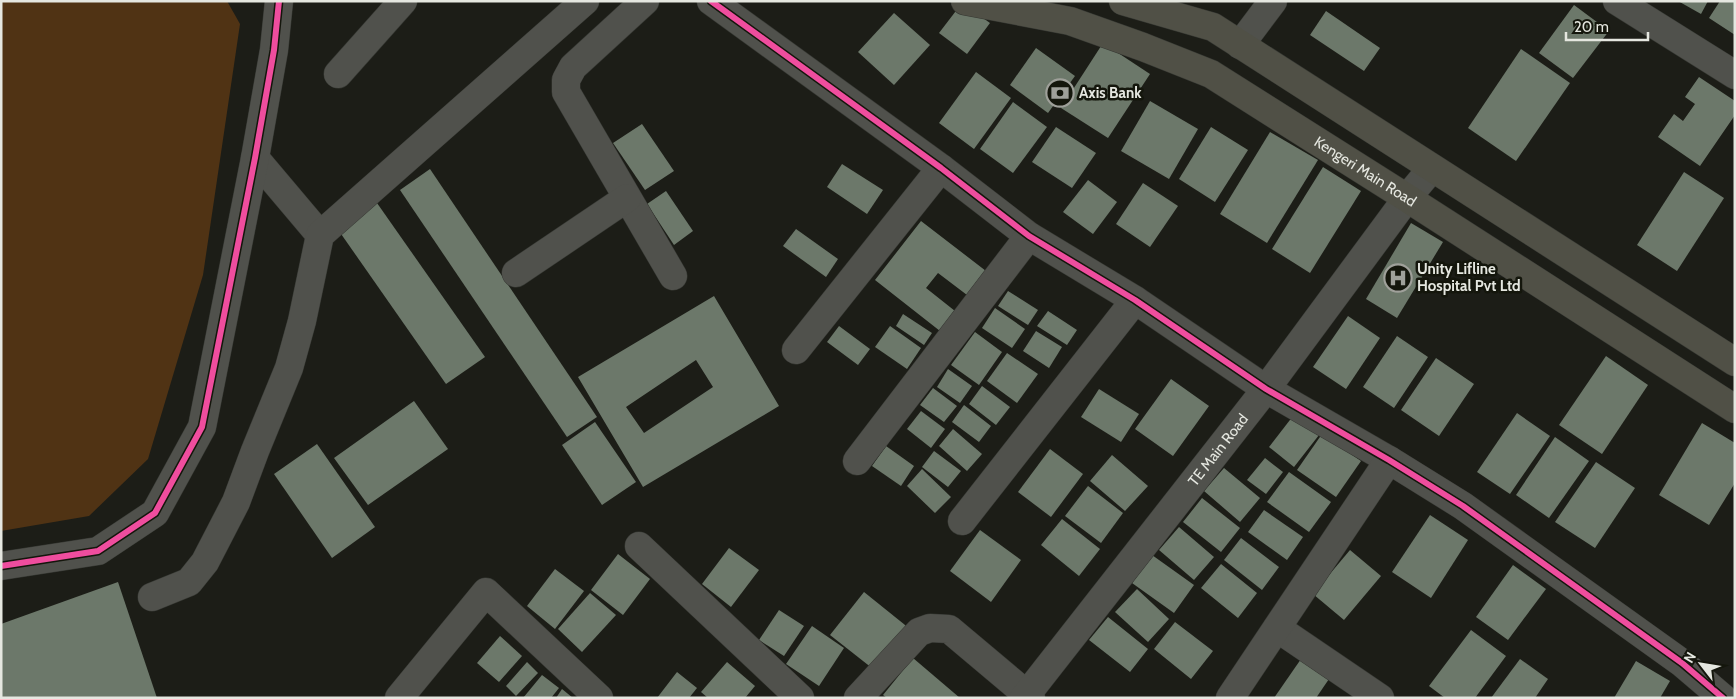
<svg xmlns="http://www.w3.org/2000/svg" width="1736" height="699" font-family="Cabin,sans-serif">
<rect width="100%" height="100%" fill="#1c1d17"/>
<path fill="#503314" d="M1,1H227L240,24L203,275L148,459L89,516L1,531Z"/>
<g fill="#6c786a" fill-rule="evenodd">
<path d="M1678,1H1708L1701,14Z"/>
<path d="M1720,1H1735V35L1709,18Z"/>
<path d="M962,3L990,23L967,54L939,33Z"/>
<path d="M1574,5L1609,31L1573,78L1539,53Z"/>
<path d="M1326,11L1380,48L1364,71L1310,35Z"/>
<path d="M894,13L930,45L894,85L858,52Z"/>
<path d="M1103,43L1150,74L1108,138L1061,108Z"/>
<path d="M1036,48L1075,76L1048,113L1010,85Z"/>
<path d="M1521,49L1570,83L1516,161L1468,128Z"/>
<path d="M976,72L1011,98L974,149L939,123Z"/>
<path d="M1699,77L1735,101V115L1700,166L1658,137L1674,114L1683,121L1695,104L1685,97Z"/>
<path d="M1150,101L1198,129L1169,179L1121,151Z"/>
<path d="M1013,102L1047,127L1013,173L980,149Z"/>
<path d="M642,124L674,171L645,190L613,143Z"/>
<path d="M1056,127L1096,153L1072,188L1032,162Z"/>
<path d="M1211,127L1248,150L1215,202L1179,179Z"/>
<path d="M1270,132L1318,160L1267,243L1220,214Z"/>
<path d="M842,164L883,190L867,214L827,187Z"/>
<path d="M1323,167L1361,191L1310,273L1272,249Z"/>
<path d="M430,169L597,417L567,437L400,190Z"/>
<path d="M1684,172L1724,198L1677,271L1637,245Z"/>
<path d="M1088,180L1117,202L1093,234L1063,212Z"/>
<path d="M1143,183L1178,206L1150,247L1116,224Z"/>
<path d="M666,191L693,231L674,245L647,204Z"/>
<path d="M377,203L485,357L446,384L339,231Z"/>
<path d="M921,221L986,271L967,295L938,273L926,288L955,311L940,331L875,280Z"/>
<path d="M1411,223L1443,242L1397,318L1366,299Z"/>
<path d="M796,229L838,259L826,277L783,246Z"/>
<path d="M1008,291L1038,310L1028,325L998,306Z"/>
<path d="M714,296L779,406L643,487L578,377ZM696,360L713,387L644,433L626,407Z"/>
<path d="M995,308L1025,329L1012,348L982,328Z"/>
<path d="M1048,311L1077,330L1067,345L1037,326Z"/>
<path d="M903,314L932,333L924,345L896,326Z"/>
<path d="M1348,316L1380,338L1346,389L1313,367Z"/>
<path d="M839,326L870,349L858,365L827,342Z"/>
<path d="M890,326L921,348L907,369L875,347Z"/>
<path d="M1036,331L1062,347L1049,368L1023,351Z"/>
<path d="M975,332L1002,352L979,385L951,365Z"/>
<path d="M1397,336L1428,357L1394,408L1363,387Z"/>
<path d="M1007,353L1038,374L1017,403L987,381Z"/>
<path d="M1606,356L1648,385L1602,454L1559,425Z"/>
<path d="M1436,358L1474,384L1439,436L1401,410Z"/>
<path d="M948,369L972,386L960,403L937,387Z"/>
<path d="M1171,379L1209,406L1173,456L1135,429Z"/>
<path d="M982,386L1010,407L996,425L969,404Z"/>
<path d="M933,388L957,406L944,422L920,405Z"/>
<path d="M1099,389L1139,414L1121,442L1081,417Z"/>
<path d="M414,401L448,449L368,505L334,458Z"/>
<path d="M964,405L991,426L979,442L952,422Z"/>
<path d="M921,411L945,429L931,448L907,429Z"/>
<path d="M1517,413L1550,436L1510,494L1477,472Z"/>
<path d="M1293,416L1319,435L1294,467L1269,447Z"/>
<path d="M595,422L636,482L602,505L562,445Z"/>
<path d="M1702,423L1735,443V483L1709,525L1659,495Z"/>
<path d="M953,429L982,454L967,471L939,446Z"/>
<path d="M1322,434L1361,461L1336,497L1297,470Z"/>
<path d="M1555,437L1589,461L1549,518L1516,495Z"/>
<path d="M317,444L375,527L332,558L274,474Z"/>
<path d="M886,446L914,466L901,486L872,466Z"/>
<path d="M1050,449L1083,474L1051,517L1018,492Z"/>
<path d="M934,451L961,471L948,487L922,467Z"/>
<path d="M1112,455L1148,486L1125,511L1090,481Z"/>
<path d="M1265,458L1283,472L1266,494L1247,480Z"/>
<path d="M1596,462L1635,488L1595,548L1555,522Z"/>
<path d="M1224,468L1260,498L1240,522L1204,491Z"/>
<path d="M922,469L951,497L935,513L907,486Z"/>
<path d="M1289,472L1331,502L1309,532L1267,502Z"/>
<path d="M1088,486L1123,513L1101,543L1065,516Z"/>
<path d="M1202,498L1240,528L1221,552L1183,522Z"/>
<path d="M1264,510L1303,537L1287,560L1248,532Z"/>
<path d="M1430,515L1468,540L1431,598L1392,572Z"/>
<path d="M1062,519L1100,549L1079,576L1041,545Z"/>
<path d="M1179,527L1214,557L1194,580L1159,550Z"/>
<path d="M980,530L1021,560L991,602L950,571Z"/>
<path d="M1241,538L1279,567L1262,590L1224,560Z"/>
<path d="M729,548L759,570L731,607L702,584Z"/>
<path d="M1350,550L1381,576L1344,620L1313,594Z"/>
<path d="M618,554L650,579L623,615L591,590Z"/>
<path d="M1152,555L1194,585L1174,613L1132,583Z"/>
<path d="M1221,564L1257,593L1238,618L1201,588Z"/>
<path d="M1513,565L1546,589L1508,640L1476,617Z"/>
<path d="M555,569L584,591L555,629L527,606Z"/>
<path d="M118,582L157,698H1V624Z"/>
<path d="M1137,589L1169,619L1148,642L1115,612Z"/>
<path d="M864,592L910,629L877,672L830,635Z"/>
<path d="M590,593L616,615L582,652L558,629Z"/>
<path d="M779,610L804,626L784,656L759,640Z"/>
<path d="M1108,617L1148,649L1130,672L1089,640Z"/>
<path d="M1175,622L1213,651L1191,679L1154,649Z"/>
<path d="M812,626L844,648L819,686L786,664Z"/>
<path d="M1471,630L1506,656L1475,698H1445L1429,686Z"/>
<path d="M500,636L522,656L499,682L477,663Z"/>
<path d="M913,658L960,698H887L883,695Z"/>
<path d="M1301,659L1329,679L1316,698H1274Z"/>
<path d="M1520,659L1548,679L1535,698H1491Z"/>
<path d="M1636,661L1670,681L1660,698H1614Z"/>
<path d="M527,662L538,673L516,696L506,686Z"/>
<path d="M727,662L755,686L745,698H708L701,692Z"/>
<path d="M677,672L697,688L689,698H657Z"/>
<path d="M542,675L559,688L551,698H523Z"/>
<path d="M562,689L573,698H556Z"/>
</g>
<g fill="none" stroke-linecap="round" stroke-linejoin="round">
<g stroke="#363833" stroke-width="29">
<g id="minor">
<path d="M645,1L573,67L566,80V92L673,276"/>
<path d="M711,1L941,168L1029,236L1135,300L1266,389L1389,460L1463,506L1682,663L1723,698"/>
<path d="M1617,1L1735,75"/>
<path d="M1240,45L1273,1"/>
<path d="M338,74L403,1"/>
<path d="M255,158L320,235"/>
<path d="M516,273L627,198"/>
<path d="M796,350L941,168"/>
<path d="M857,461L1029,236"/>
<path d="M962,521L1135,300"/>
<path d="M639,546L800,698"/>
<path d="M1,566L98,551L155,513L202,427L255,158L274,50L279,1"/>
<path d="M152,597L189,582L205,562L236,502L255,451L289,368L302,321L320,235L585,1"/>
<path d="M1277,628L1380,698"/>
<path d="M399,698L486,592L599,698"/>
<path d="M858,698L919,632L930,628L949,629L1031,698"/>
<path id="s1" d="M1024,698L1266,389L1407,198L1432,168"/>
<path d="M1230,698L1389,460"/>
</g>
</g>
<g stroke="#363833" stroke-width="29">
<g id="major">
<path id="s2" d="M965,1L1070,21L1143,47L1211,74L1407,198L1735,409"/>
<path d="M1123,1L1213,27L1735,362"/>
</g>
</g>
<use href="#minor" stroke="#50514c" stroke-width="28"/>
<use href="#major" stroke="#505046" stroke-width="28"/>
<g stroke="#14160c" stroke-width="9">
<g id="cycleway">
<path d="M711,1L941,168L1029,236L1135,300L1266,389L1389,460L1463,506L1682,663L1723,698"/>
<path d="M1,566L98,551L155,513L202,427L255,158L274,50L279,1"/>
</g>
</g>
<use href="#cycleway" stroke="#ef4d9e" stroke-width="6"/>
</g>
<defs>
<g id="bank-ring" transform="scale(1.4375)"><circle r="9.5" fill="#14160c" stroke="#9fa09a" stroke-width="1.5"/><path d="M-6-4H6V4H-6ZM0-2.3a2.3 2.3 0 1 0 0 4.6a2.3 2.3 0 1 0 0-4.6Z" fill="#9fa09a"/></g>
<g id="hospital-ring" transform="scale(1.4375)"><circle r="9.5" fill="#14160c" stroke="#9fa09a" stroke-width="1.5"/><path d="M-5-5h3v3.5h4V-5h3V5h-3V1.5h-4V5h-3Z" fill="#9fa09a"/></g>
</defs>
<g fill-rule="evenodd">
<use href="#bank-ring" x="1060" y="93"/>
<use href="#hospital-ring" x="1398" y="278"/>
</g>
<g text-anchor="middle" stroke-width="5" stroke-linejoin="round" paint-order="stroke">
<g font-size="15" font-weight="bold" fill="#e5e7e0" stroke="#14160c" text-anchor="start">
<text x="1079" y="98">Axis Bank</text>
<text x="1417" y="274">Unity Lifline<tspan x="1417" dy="17">Hospital Pvt Ltd</tspan></text>
</g>
<g font-size="15" fill="#e5e7e0" stroke="#14160c">
<text dy="5" stroke="none"><textPath href="#s2" startOffset="440">Kengeri Main Road</textPath></text>
<text dy="5" stroke="none"><textPath href="#s1" startOffset="315">TE Main Road</textPath></text>
</g>
</g>
<rect width="1736" height="699" fill="none" stroke="#e5e7e0" stroke-width="5"/>
<g transform="translate(1701 664) rotate(301)" stroke="#14160c" stroke-width="4" paint-order="stroke">
<path d="M0-4L9 19L0 12L-9 19Z" fill="#e5e7e0"/>
<text y="-8" font-size="14" font-weight="bold" text-anchor="middle" fill="#e5e7e0">N</text>
</g>
<path d="M1566 32v8h82v-8" fill="none" stroke="#e5e7e0" stroke-width="2.5"/>
<text x="1574" y="32" font-size="15" fill="#e5e7e0" stroke="#14160c" stroke-width="4" paint-order="stroke">20 m</text>
</svg>
